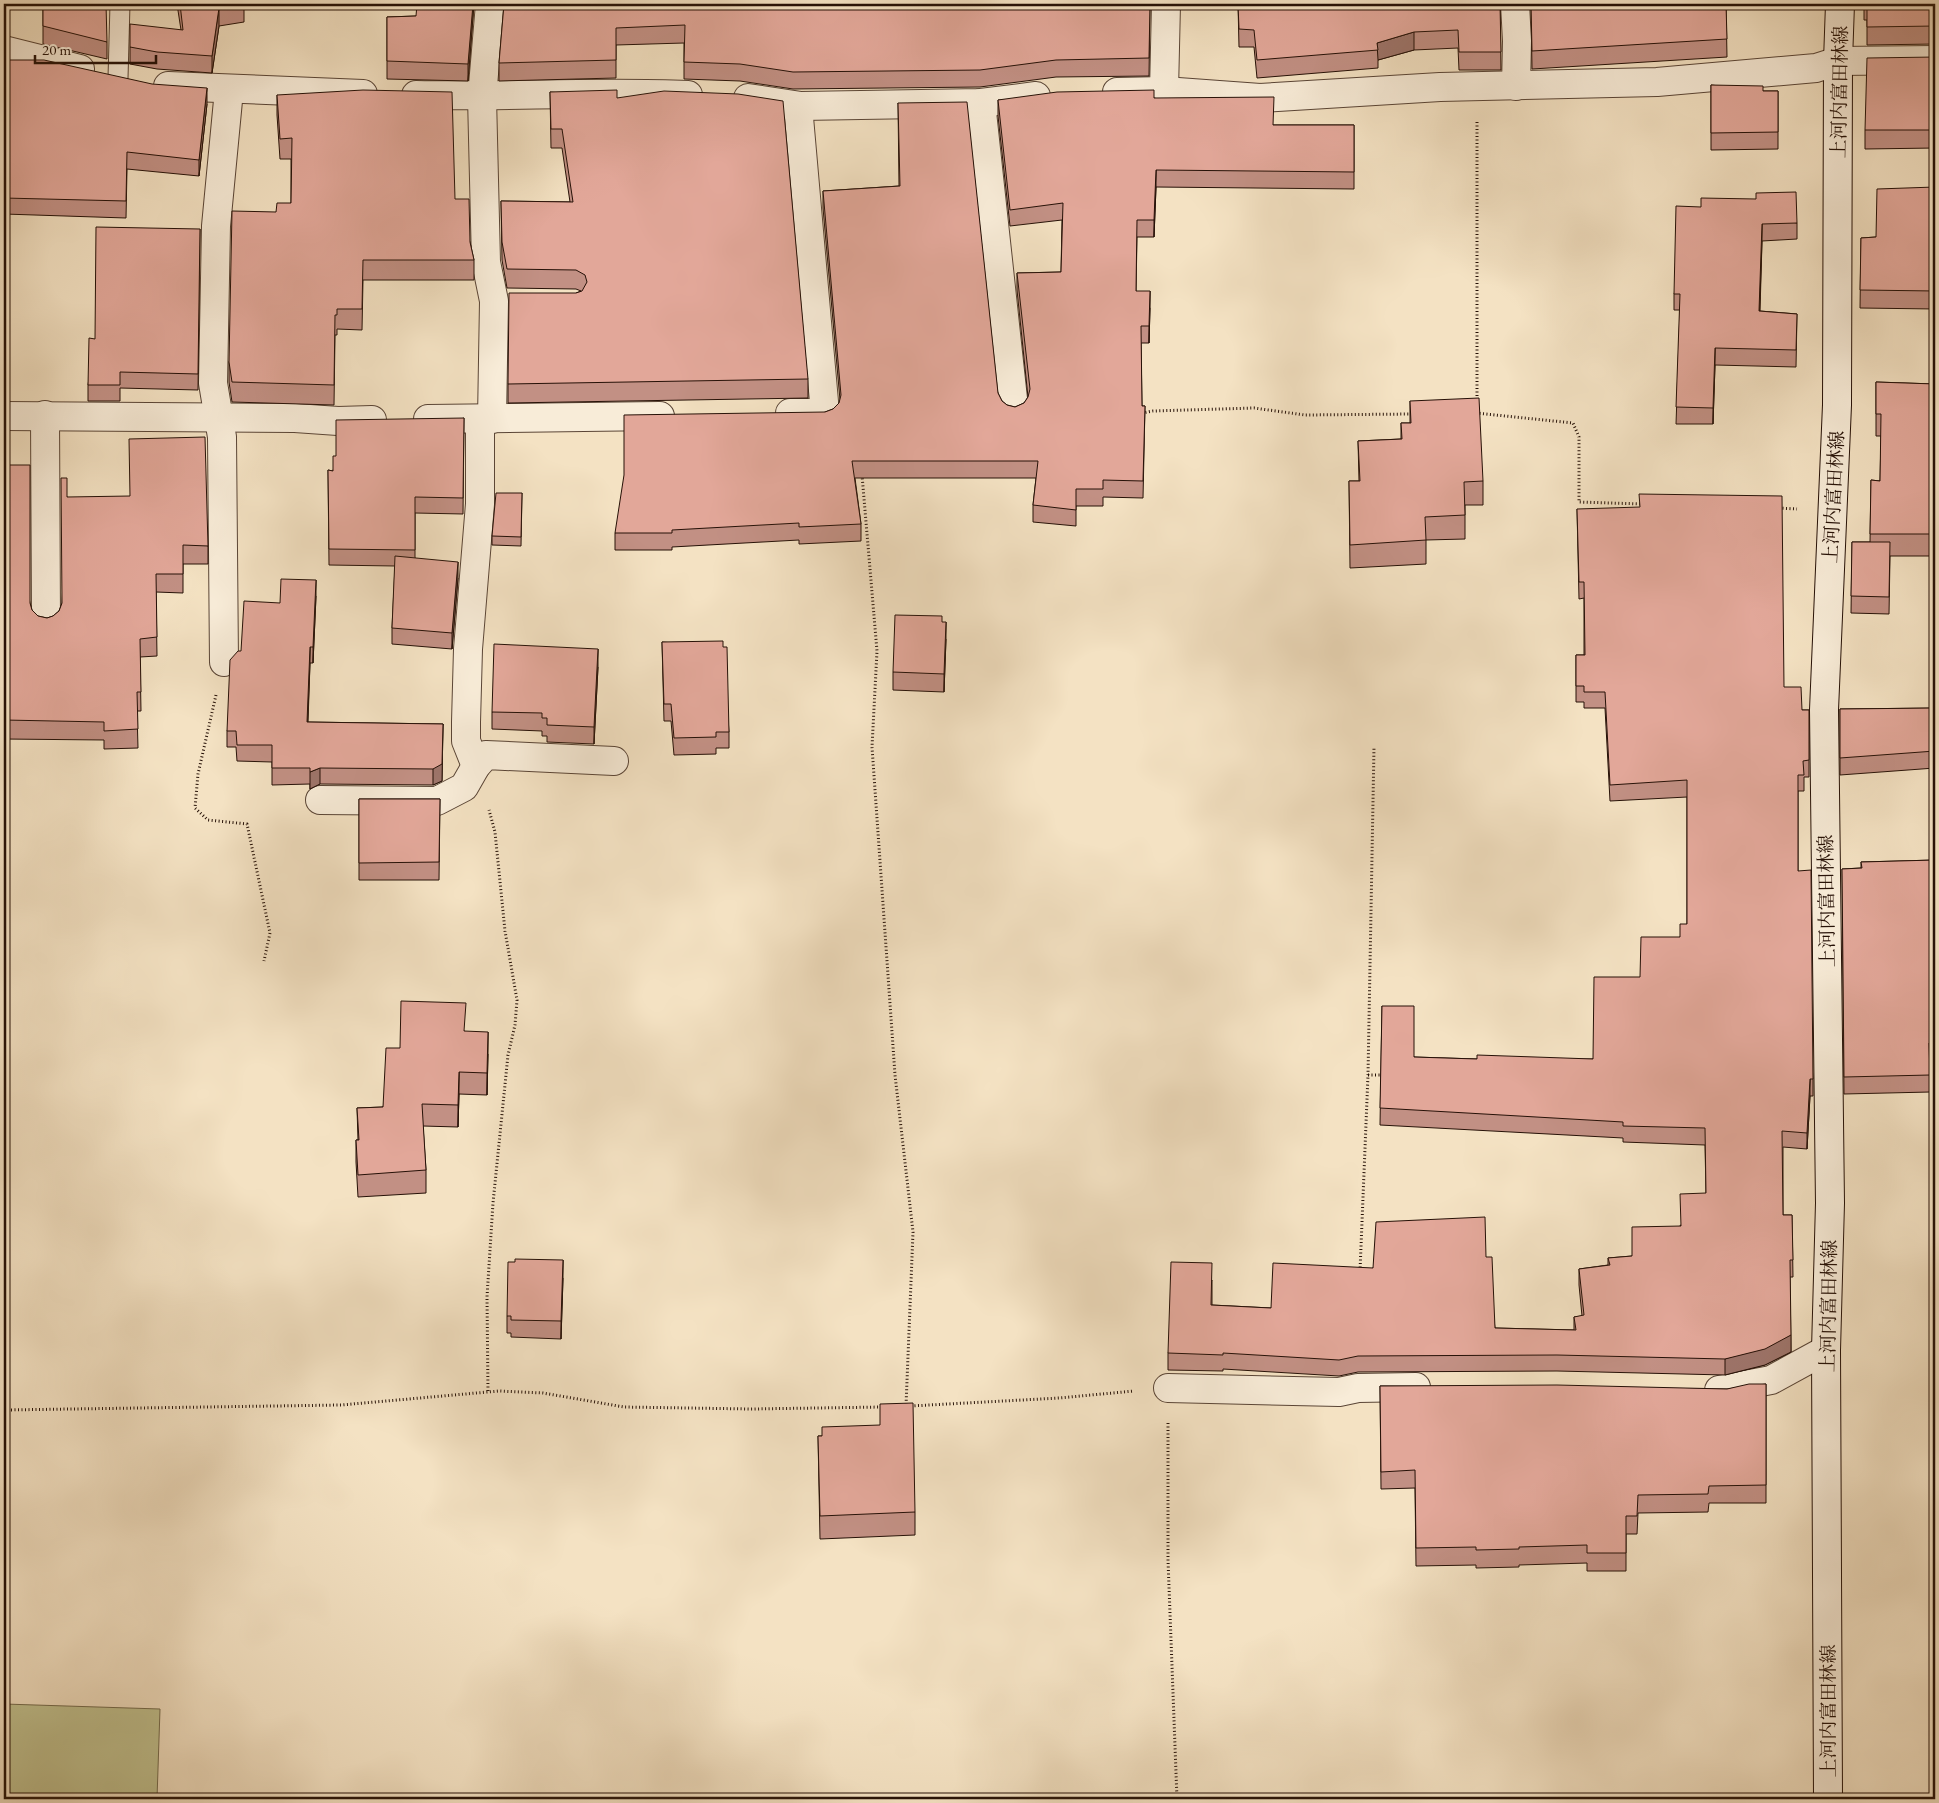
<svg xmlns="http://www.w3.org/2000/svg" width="1939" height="1803" font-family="'EB Garamond','Noto Serif JP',serif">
<rect width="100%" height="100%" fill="#f4e2c3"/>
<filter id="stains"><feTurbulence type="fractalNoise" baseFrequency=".004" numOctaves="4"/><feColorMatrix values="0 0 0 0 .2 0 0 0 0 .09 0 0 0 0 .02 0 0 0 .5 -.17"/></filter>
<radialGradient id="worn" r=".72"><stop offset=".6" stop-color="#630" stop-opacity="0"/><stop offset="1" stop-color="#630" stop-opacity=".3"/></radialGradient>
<path fill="#c1c290" stroke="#746a4c" d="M4,1704L160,1709L157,1799H4Z"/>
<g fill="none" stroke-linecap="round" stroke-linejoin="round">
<g stroke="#5a4536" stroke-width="21">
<path id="lane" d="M118,78L120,4"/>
</g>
<g stroke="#5a4536" stroke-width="30">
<g id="street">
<path d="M490,4L482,97L486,262L494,301L492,419"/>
<path d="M1515,4L1517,41L1516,86"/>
<path d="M4,50L80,69"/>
<path d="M168,86L363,94"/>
<path d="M1164,91L1166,4"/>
<path d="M1117,92L1164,91L1260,98L1440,87L1657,82L1816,68L1838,61L1935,60"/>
<path d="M416,95C506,97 597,91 688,95"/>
<path d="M748,98L801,106L981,103L1036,96"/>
<path d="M981,103L1014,408"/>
<path d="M790,413H825L798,106"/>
<path d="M45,415L46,621"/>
<path d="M4,416L295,418L338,421L372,420"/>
<path d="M428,419L660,416"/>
<path d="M224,662L222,437L213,383L216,226L229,90"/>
<path d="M476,766L466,741V722L468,649L480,504V419"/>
<path d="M320,800L437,801L464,787L476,766L486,755L614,761"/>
<path d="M1168,1388L1339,1392L1358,1388L1416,1387"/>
<path d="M1719,1390L1771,1380L1826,1350"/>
</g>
</g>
<g stroke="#261107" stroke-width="30">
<path id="secondary" d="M1828,1799L1826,1350L1830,1203L1824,710L1837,405L1838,61L1840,4"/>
</g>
<g stroke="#261107" stroke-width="3" stroke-dasharray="1 2.5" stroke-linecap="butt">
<path d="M1477,122V401"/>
<path d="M1142,413L1153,411L1254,408L1305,415L1412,414"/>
<path d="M1476,413L1573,423L1579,437V502L1642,504"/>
<path d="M862,475L877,651L872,747L895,1075L913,1232L906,1406"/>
<path d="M1779,508L1797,509"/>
<path d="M216,695L198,774L195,808L208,820L247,824L270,933L264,961"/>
<path d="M1368,1075H1385"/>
<path d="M1360,1271L1368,1075L1374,747"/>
<path d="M488,1391L487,1297L493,1203L508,1055L515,1025L517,1000L505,931L495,832L489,810"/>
<path d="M911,1406L1059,1398L1134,1391"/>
<path d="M4,1410L341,1405L499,1391L543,1393L624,1407L751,1409L882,1407"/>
<path d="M1168,1423V1560L1177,1799"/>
</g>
<use href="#lane" stroke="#f8ecd8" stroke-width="19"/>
<use href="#street" stroke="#f8ecd8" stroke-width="28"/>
<use href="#secondary" stroke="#f8ecd8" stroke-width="28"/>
</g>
<g fill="#c29084" stroke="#261107">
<path d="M43,4L107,42V59L43,44Z"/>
<path d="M177,4H261L244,6V22L219,26L212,73L157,69L130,64V47L181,30Z"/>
<path d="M474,4L468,81L387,79V17L416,16Z"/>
<path d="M504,4H1150L1149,76L1056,77L980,87L793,89L740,81L684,79V43L616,45V78L499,81V63Z"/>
<path d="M1238,4H1500L1501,70H1459L1458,48L1414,50L1378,60V68L1257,78L1254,47H1239Z"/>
<path d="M1531,4H1726L1727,57L1532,69Z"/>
<path d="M1864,4H1935V44L1867,45V20H1864Z"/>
<path d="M1935,57V148L1865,149V130Z"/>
<path d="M4,60L207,104L199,176L127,169L126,218L4,214Z"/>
<path d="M1711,85L1763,91H1778V149L1711,150Z"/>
<path d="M550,92L617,98L808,379V398L508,403V384L576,293L581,291L576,289L507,288L502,260L501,201L570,202L562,148H551Z"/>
<path d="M277,95L455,199L470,242L474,260V280H363L362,330L337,329V335H335L334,405L232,402L229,382V362L276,212L291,203V159H280L277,115Z"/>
<path d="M1154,98L1273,125H1354V189L1156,187L1154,237H1137L1136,291L1150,308L1149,343H1141L1142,406H1145L1143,498L1103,497V506H1076V526L1033,522V505L1036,478H855L861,524V541L799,544V540L672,547V550H615V533L825,412L833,409L839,403L840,400L823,208V191L899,186L898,103L998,393L1002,401L1007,405L1015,407L1024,403L1028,397L1017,290V273L1061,272L1062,220L1010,226L998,116V100Z"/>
<path d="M1935,187V309L1860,308L1861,238L1876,237Z"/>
<path d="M1701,207L1797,223V239L1762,241L1760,311L1797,314L1796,367L1715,365L1713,424H1676L1680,310H1674V294Z"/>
<path d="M200,229L198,390L120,388V401H88V385L95,339Z"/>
<path d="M1876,382L1935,384V556H1890L1889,614L1851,613L1852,542H1870L1871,480L1880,481L1881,436H1876Z"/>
<path d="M1410,401L1483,481V505H1465V539L1426,540V564L1350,568L1349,481H1359L1358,441L1401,439V423H1410Z"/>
<path d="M464,418L463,514L415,513V558L458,578L452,649L392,644V628L395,566L329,565L328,470L333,471L336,456Z"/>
<path d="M4,465L30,603L32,610L38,616L47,618L53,616L59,611L62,603L67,497L208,546V564H183V593L156,592L157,656L140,657L141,711H137L138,748L104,749V740L4,739Z"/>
<path d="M522,493L521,546L492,545V536Z"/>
<path d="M1577,509L1784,687L1802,710H1809V777H1804V791H1798V871L1813,1079V1096H1810L1807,1149L1783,1147V1215H1792L1793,1277H1790L1791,1352L1765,1365L1725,1375L1557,1371L1358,1372L1339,1376L1223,1369V1371L1168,1370V1353L1212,1280V1305L1271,1308L1373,1268L1486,1257L1495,1328L1574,1330V1317L1582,1316L1579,1285V1269L1608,1265V1258L1632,1256L1680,1226L1706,1193L1705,1145L1623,1142V1138L1380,1125L1382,1006L1414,1057L1477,1059H1593L1640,977L1680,937L1687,924V797L1610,801L1605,708H1584V702H1576V655H1584V598L1579,599Z"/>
<path d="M316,596L313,663H310L308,722L443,724L442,781L433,785L320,784L310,789V784L272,785V762L237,761L236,747H227V731L280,603Z"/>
<path d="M946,639L944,692L893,690V672Z"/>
<path d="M662,642L723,647L729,732V748H716V754L674,755L671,721H664Z"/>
<path d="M598,667L594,744L547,742V736H542V731L492,729V712Z"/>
<path d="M1935,708V768L1840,775V709Z"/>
<path d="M359,799H440L439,880H359Z"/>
<path d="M1935,860V1060H1929L1930,1092L1844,1094L1842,869L1861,868V862Z"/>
<path d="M465,1031L488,1054L487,1095L459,1094L458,1127L423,1126L426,1170V1193L358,1197L356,1162V1140H358L357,1108L383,1107L400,1048Z"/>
<path d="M4,1139L8,1170V1185H4Z"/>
<path d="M1935,1202V1402H1934Z"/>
<path d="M563,1278L561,1339L511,1337V1333H507V1316Z"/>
<path d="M1766,1384V1503H1709L1708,1512L1638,1513L1637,1534H1626V1571H1587V1563L1519,1565V1567L1476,1568V1565L1416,1566L1415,1488L1381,1489L1380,1386L1727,1389Z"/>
<path d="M818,1436H822L915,1512V1535L820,1539Z"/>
</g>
<g fill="#9e756b" stroke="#261107">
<path d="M473,4H474L468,81V64Z"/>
<path d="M219,8V26L212,73V56Z"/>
<path d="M1414,32V50L1378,60L1377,43Z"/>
<path d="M207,88V104L199,176V160Z"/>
<path d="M1156,170V187L1154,237V220Z"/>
<path d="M1762,224V241L1759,328V311Z"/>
<path d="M1150,291V308L1149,343V326Z"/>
<path d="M1715,348V365L1713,424V408Z"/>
<path d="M458,562V578L452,649V633Z"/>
<path d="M316,580V596L313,663V647Z"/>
<path d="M946,622V639L944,692V674Z"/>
<path d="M310,647V663L307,738V722Z"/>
<path d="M598,649V667L594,744V727Z"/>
<path d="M443,724L442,781L433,785V769Z"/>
<path d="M320,768V784L310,789V772Z"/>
<path d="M488,1032V1054L487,1095V1073Z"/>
<path d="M459,1072V1094L458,1127V1105Z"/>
<path d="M1810,1079V1096L1807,1149V1133Z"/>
<path d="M563,1260V1278L561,1339V1321Z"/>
<path d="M1791,1335V1352L1765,1365L1725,1375V1359Z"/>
</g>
<g fill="#e2a799" stroke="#261107">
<path d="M43,4H106L107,42L43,26Z"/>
<path d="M180,4H244V5L219,8L212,56L157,52L130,47V24L183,30Z"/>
<path d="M417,4H473L468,64L387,61V17L416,16Z"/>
<path d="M504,4H1150L1149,58L1056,60L980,70L793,72L740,64L684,62L685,25L616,28V60L499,63Z"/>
<path d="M1238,4H1500L1501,52H1459L1458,30L1414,32L1377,43L1378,50L1257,60L1254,30L1239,29Z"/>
<path d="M1531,4H1726L1727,39L1532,51Z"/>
<path d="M1867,4H1935V26L1867,27Z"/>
<path d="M1935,57V130H1865L1867,58Z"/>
<path d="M4,60H44L152,84L207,88L199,160L127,152L126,201L4,198Z"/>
<path d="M1711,85L1763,86V91H1778V132L1711,133Z"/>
<path d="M363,90L452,92L455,199H469L470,242L474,260H363L362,309H337V315H335L334,385L232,382L229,362L232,211L276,212L277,203H291L292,138L280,139L277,95Z"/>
<path d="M617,90V98L664,91L738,94L783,101L808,379L508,384L509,293H576L582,291L587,282L585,275L576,270L507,269L502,242L501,201L573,202L562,129H551L550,92Z"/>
<path d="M1154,90V98L1274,97L1273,125H1354V172L1156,170L1154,220H1137L1136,291H1150L1149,326H1141L1142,406H1145L1143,481L1103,480V489H1076V510L1033,505L1038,461H852L861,524L799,527V523L672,530V533H615L624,475V415L825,412L833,409L839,403L841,395L823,191L900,186L898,103L967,102L998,393L1002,401L1007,405L1015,407L1024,403L1028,397L1030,389L1017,273L1061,272L1063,203L1010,210L998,100L1057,92Z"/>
<path d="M1935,187V291L1860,290L1861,238L1876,237L1877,189Z"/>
<path d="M1796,192L1797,223L1762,224L1759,311L1797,314L1796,350L1715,348L1713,408L1676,407L1680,294H1674L1676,206L1701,207V198L1756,199V193Z"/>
<path d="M96,227L200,229L198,374L120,372V385H88L89,338L95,339Z"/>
<path d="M1876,382L1935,384V534H1870L1871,480L1880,481L1881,414H1876Z"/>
<path d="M1479,398L1483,481L1464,482L1465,515L1425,517L1426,540L1350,545L1349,481H1360L1358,441L1402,439L1401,423H1411L1410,401Z"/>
<path d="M464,418L463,498L415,497V550L329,549L328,470L333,471V456H336V420Z"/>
<path d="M205,437L208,546L183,545V574H156L157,637L140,639L141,692H137L138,729L104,731V722L4,720V465H30V603L32,610L38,616L47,618L53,616L59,611L62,603L61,478H67V497L130,496L129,439Z"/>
<path d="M496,493H522L521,537L492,536Z"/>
<path d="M1639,494L1782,496L1784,687H1801L1802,710H1809V760L1803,761L1804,775H1798V871L1811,870L1813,1079H1810L1807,1133L1782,1131L1783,1215H1792L1793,1260H1790L1791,1335L1765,1349L1725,1359L1557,1355L1358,1356L1339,1360L1223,1353V1355L1168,1353L1171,1262L1212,1263L1211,1305L1271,1308L1273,1263L1373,1268L1376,1222L1485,1217L1486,1257H1492L1495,1328L1576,1330L1574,1317L1584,1315L1579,1269L1610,1265L1608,1258L1632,1256V1227L1681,1226L1680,1194L1706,1193L1705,1128L1623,1126V1122L1380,1108L1382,1006H1414V1057L1477,1059V1055L1593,1059L1594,977H1640L1641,937H1680V924H1687V780L1610,785L1605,692H1584V686H1576V655H1585L1584,582H1579L1577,509L1640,507Z"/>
<path d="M1852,542H1890L1889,597L1851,596Z"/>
<path d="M395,556L458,562L452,633L392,628Z"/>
<path d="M281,579L316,580L313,647H310L307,722L443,724L442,764L433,769L320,768L310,772V768H272V745H237L236,731H227L230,660L238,651H241L244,601L280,603Z"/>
<path d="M895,615L942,616V622H946L944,674L893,672Z"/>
<path d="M723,641V647H727L729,732H716V737L674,738L671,704H664L662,642Z"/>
<path d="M494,644L598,649L594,727L547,725V718H542V713L492,712Z"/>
<path d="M1935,708V751L1840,758V709Z"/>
<path d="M359,799H440L439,862L359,863Z"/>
<path d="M1935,860V1043H1929L1930,1075L1844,1077L1842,869L1862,868L1861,862Z"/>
<path d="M401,1001L466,1003L464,1031L488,1032L487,1073L459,1072L458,1105L422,1104L426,1170L358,1175L356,1140H359L357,1108L383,1107L386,1048H400Z"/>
<rect x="4" y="1139" width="4" height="31"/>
<path d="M1935,1202V1385H1934Z"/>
<path d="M515,1259L563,1260L561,1321L511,1320V1316H507L508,1262H515Z"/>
<path d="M1749,1384H1766V1485L1709,1486L1708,1494L1638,1495L1637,1516H1626V1553H1587V1545L1519,1547V1549L1476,1550V1547L1416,1548L1415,1470L1381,1472L1380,1386L1557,1385L1727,1389Z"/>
<path d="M913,1403L915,1512L820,1516L818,1436H822V1427L880,1425V1404Z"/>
</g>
<g text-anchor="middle" stroke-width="4" stroke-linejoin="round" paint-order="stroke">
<g font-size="19" fill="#261107" stroke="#f8ecd8">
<text transform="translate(1839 92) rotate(-89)" y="7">上河内富田林線</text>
<text transform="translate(1833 497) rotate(-87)" y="7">上河内富田林線</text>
<text transform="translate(1826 901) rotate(-91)" y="7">上河内富田林線</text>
<text transform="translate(1828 1306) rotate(-89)" y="7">上河内富田林線</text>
<text transform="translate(1828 1711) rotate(-90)" y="7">上河内富田林線</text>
</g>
</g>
<rect width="1939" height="1803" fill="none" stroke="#f4e2c3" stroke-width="20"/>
<rect x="5" y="5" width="1929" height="1793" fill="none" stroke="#261107" stroke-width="2.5"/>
<rect x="10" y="10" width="1919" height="1783" fill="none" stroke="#261107"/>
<path d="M35 55v8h121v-8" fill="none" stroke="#261107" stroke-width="2.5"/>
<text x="42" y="55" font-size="15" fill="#261107" stroke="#f8ecd8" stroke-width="4" paint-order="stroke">20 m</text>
<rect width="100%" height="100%" filter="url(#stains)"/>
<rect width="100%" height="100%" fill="url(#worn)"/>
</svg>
